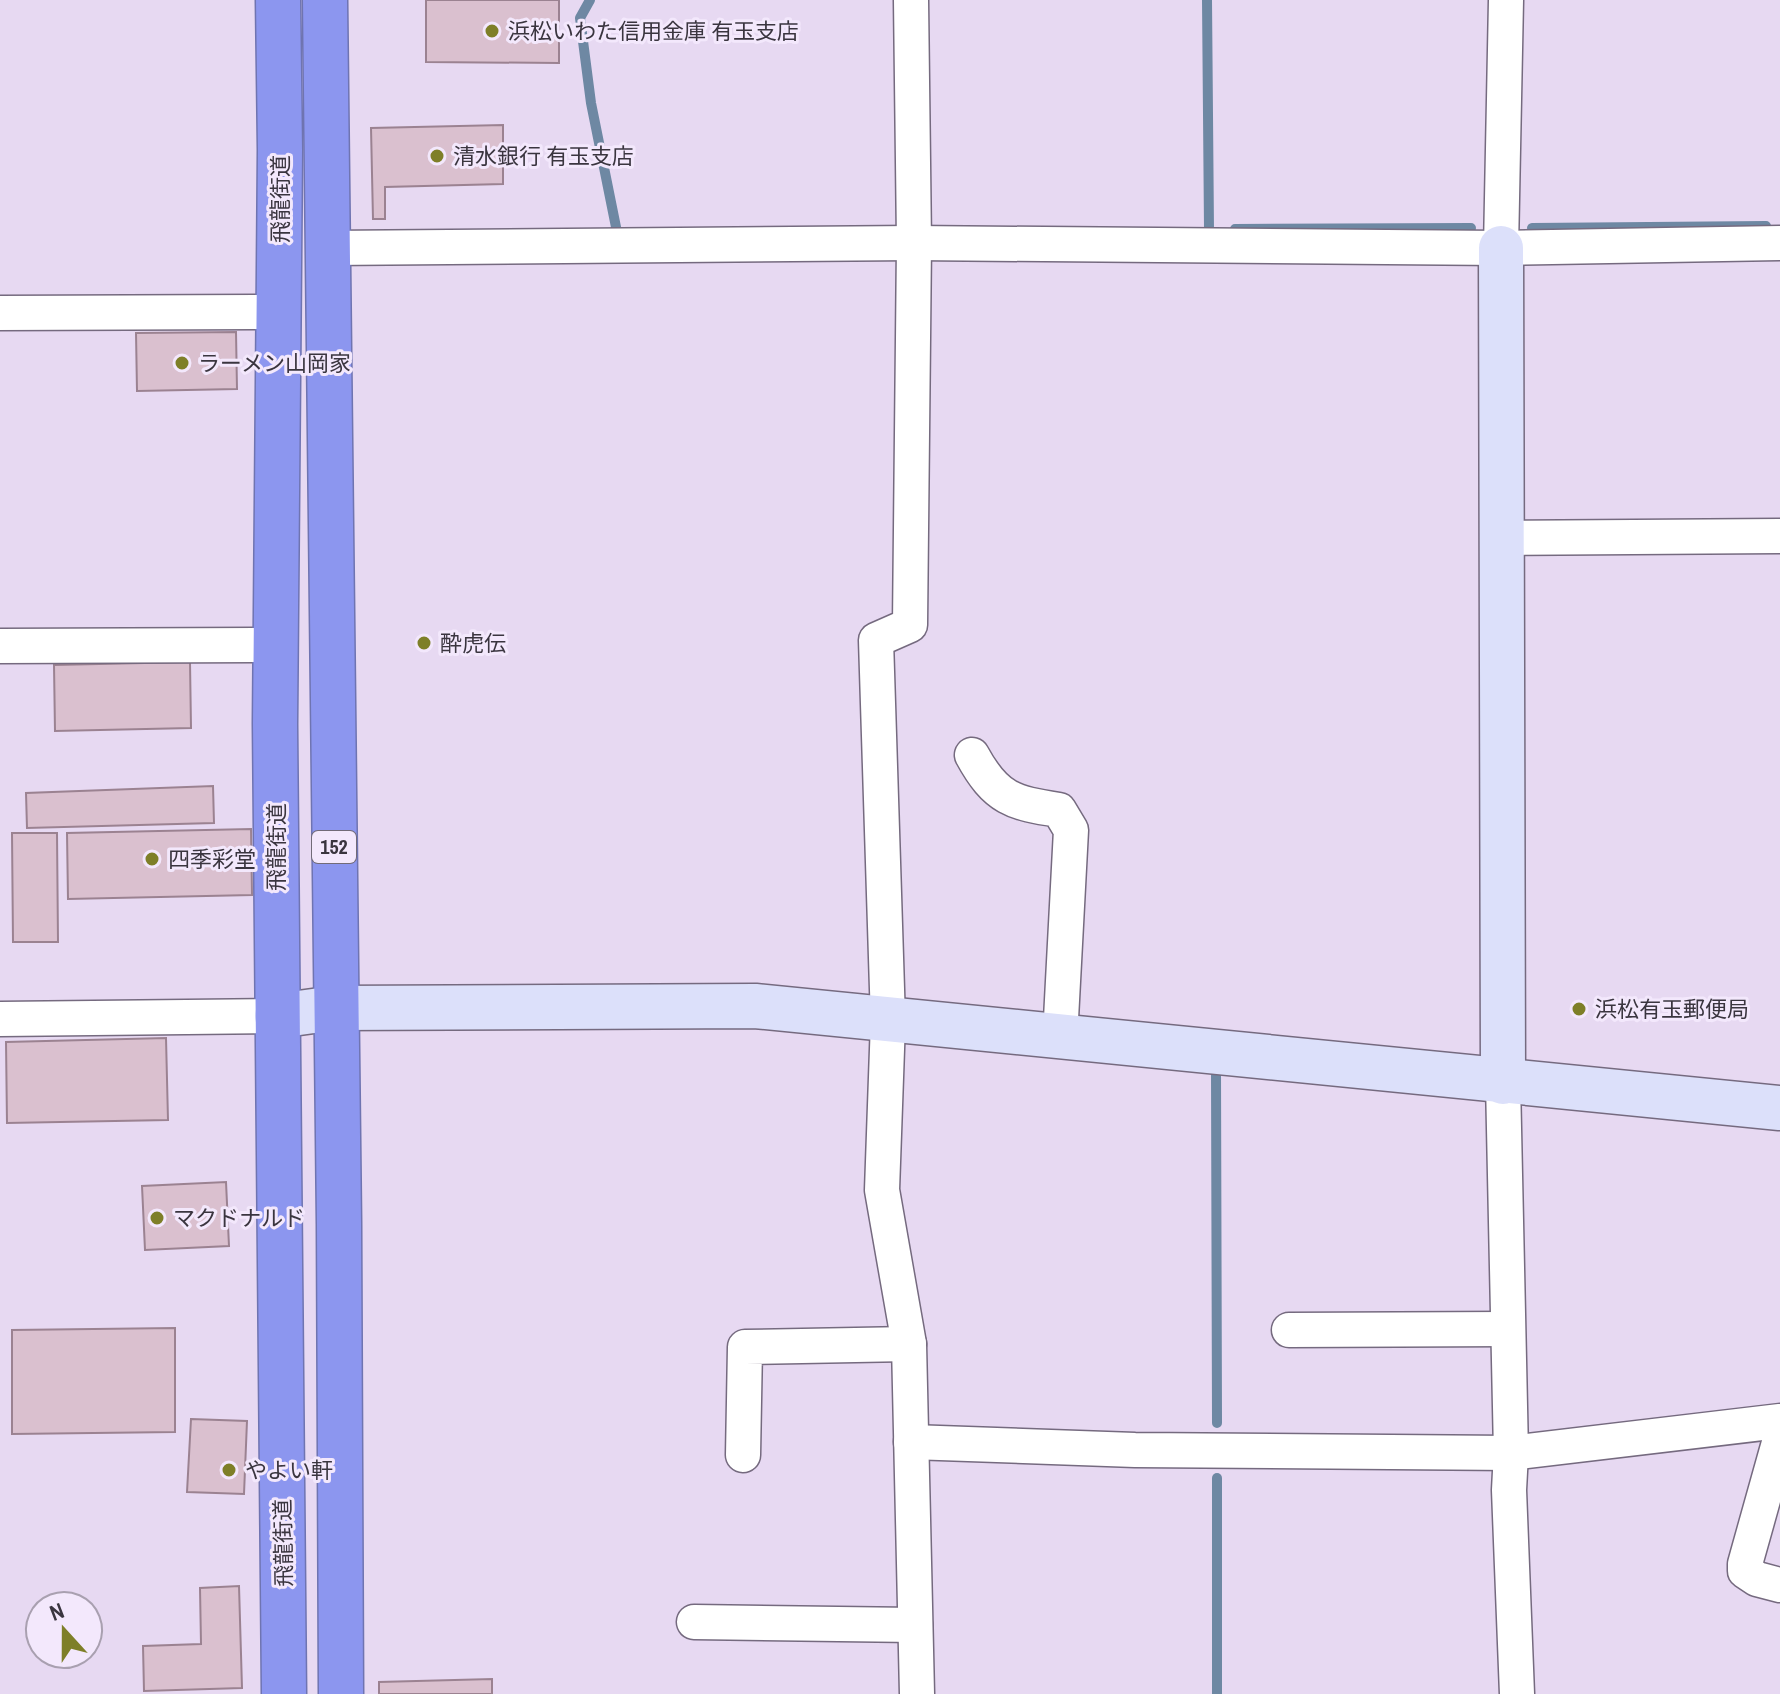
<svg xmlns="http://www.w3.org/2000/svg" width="1780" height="1694" font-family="'Archivo Narrow','Noto Sans JP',sans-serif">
<rect width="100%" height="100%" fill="#e7d9f2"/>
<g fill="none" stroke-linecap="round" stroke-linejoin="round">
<g stroke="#6e88a3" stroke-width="10">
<path d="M590,0L580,18L591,103L618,237H621"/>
<path d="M1207,0L1209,229"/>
<path d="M1532,228L1766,226"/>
<path d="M1235,229L1471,228"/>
<path d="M1216,1071L1217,1423"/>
<path d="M1217,1694V1478"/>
</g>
</g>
<g fill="#dac0cf" stroke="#9b8291" stroke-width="2">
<path d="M426,0H559V63L426,62Z"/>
<path d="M503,125V184L385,187V219H373L371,128Z"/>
<path d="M236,332L237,389L137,391L136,333Z"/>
<path d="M190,662L191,728L55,731L54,665Z"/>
<path d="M213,786L214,823L27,828L26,793Z"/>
<path d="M251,829L252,895L68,899L67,833Z"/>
<path d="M12,833H57L58,942H13Z"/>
<path d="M166,1038L168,1120L7,1123L6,1042Z"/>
<path d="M226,1182L229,1246L145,1250L142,1186Z"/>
<path d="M175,1328V1432L12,1434V1330Z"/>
<path d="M191,1419L247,1421L244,1494L187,1492Z"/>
<path d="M239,1586L242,1688L144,1691L143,1646L201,1644L200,1588Z"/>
<path d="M492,1679V1694H379V1682Z"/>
</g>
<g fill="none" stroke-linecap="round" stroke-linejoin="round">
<g stroke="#756a7f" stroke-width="37">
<g id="street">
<path d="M911,0L914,243L910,625L876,640L888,1021L882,1190L909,1344L917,1694"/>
<path d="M328,248L914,243L1501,248L1780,243"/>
<path d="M1501,248L1506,0"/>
<path d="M0,313L280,312"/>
<path d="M1502,538L1780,536"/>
<path d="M0,646L276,645"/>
<path d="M972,755C996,799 1013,803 1059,810L1071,830L1060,1038"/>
<path d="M0,1019L277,1016"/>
<path d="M1503,1082L1511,1453L1509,1490L1517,1694"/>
<path d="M1289,1330L1507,1329"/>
<path d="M1780,1439L1745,1564V1571L1757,1579L1780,1585"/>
<path d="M911,1442L1135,1450L1511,1453L1780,1421"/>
<path d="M743,1455L745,1347L909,1344"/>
<path d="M694,1622L915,1625"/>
</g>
</g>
<g stroke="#756a7f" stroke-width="47">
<g id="secondary">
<path d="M1501,248L1503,1082"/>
<path d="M277,1016L335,1008L755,1006L1780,1108"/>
</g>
</g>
<g stroke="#6f74b1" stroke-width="47">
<g id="highway">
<path d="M278,0L280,150L275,724L284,1694"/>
<path d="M325,0L339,1224L341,1694"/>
</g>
</g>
<use href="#street" stroke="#fff" stroke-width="34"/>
<use href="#secondary" stroke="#dce0fa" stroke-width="44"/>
<use href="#highway" stroke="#8c96ef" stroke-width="44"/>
</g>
<g fill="#7e7f28" stroke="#f3e8fc" stroke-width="3">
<circle cx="492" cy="31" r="8"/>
<circle cx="437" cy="156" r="8"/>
<circle cx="182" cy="363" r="8"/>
<circle cx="424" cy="643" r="8"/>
<circle cx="152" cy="859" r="8"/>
<circle cx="1579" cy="1009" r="8"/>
<circle cx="157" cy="1218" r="8"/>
<circle cx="229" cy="1470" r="8"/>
</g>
<g text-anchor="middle" stroke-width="6" stroke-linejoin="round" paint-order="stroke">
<rect fill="#f3e8fc" stroke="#726b78" stroke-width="2" x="312" y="831" width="44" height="32" rx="6"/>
<g font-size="20" font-weight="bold" fill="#3a353f">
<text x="334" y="854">152</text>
</g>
<g font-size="22" fill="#3a353f" stroke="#f3e8fc" text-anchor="start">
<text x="508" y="39">浜松いわた信用金庫 有玉支店</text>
<text x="453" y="164">清水銀行 有玉支店</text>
<text x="198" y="371">ラーメン山岡家</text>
<text x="440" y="651">酔虎伝</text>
<text x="168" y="867">四季彩堂</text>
<text x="1595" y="1017">浜松有玉郵便局</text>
<text x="173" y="1226">マクドナルド</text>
<text x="245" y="1478">やよい軒</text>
</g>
<g font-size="22" fill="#3a353f" stroke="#f3e8fc">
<text transform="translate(280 199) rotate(-90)" y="8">飛龍街道</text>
<text transform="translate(276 847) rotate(-90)" y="8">飛龍街道</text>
<text transform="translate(283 1543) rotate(-91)" y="8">飛龍街道</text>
</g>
</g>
<g transform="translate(64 1630) rotate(339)"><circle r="38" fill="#f3e8fc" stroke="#a9a0b0" stroke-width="2"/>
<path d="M0-6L14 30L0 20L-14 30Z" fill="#7e7f28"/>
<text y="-12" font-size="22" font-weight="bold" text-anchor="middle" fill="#3a353f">N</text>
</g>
</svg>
